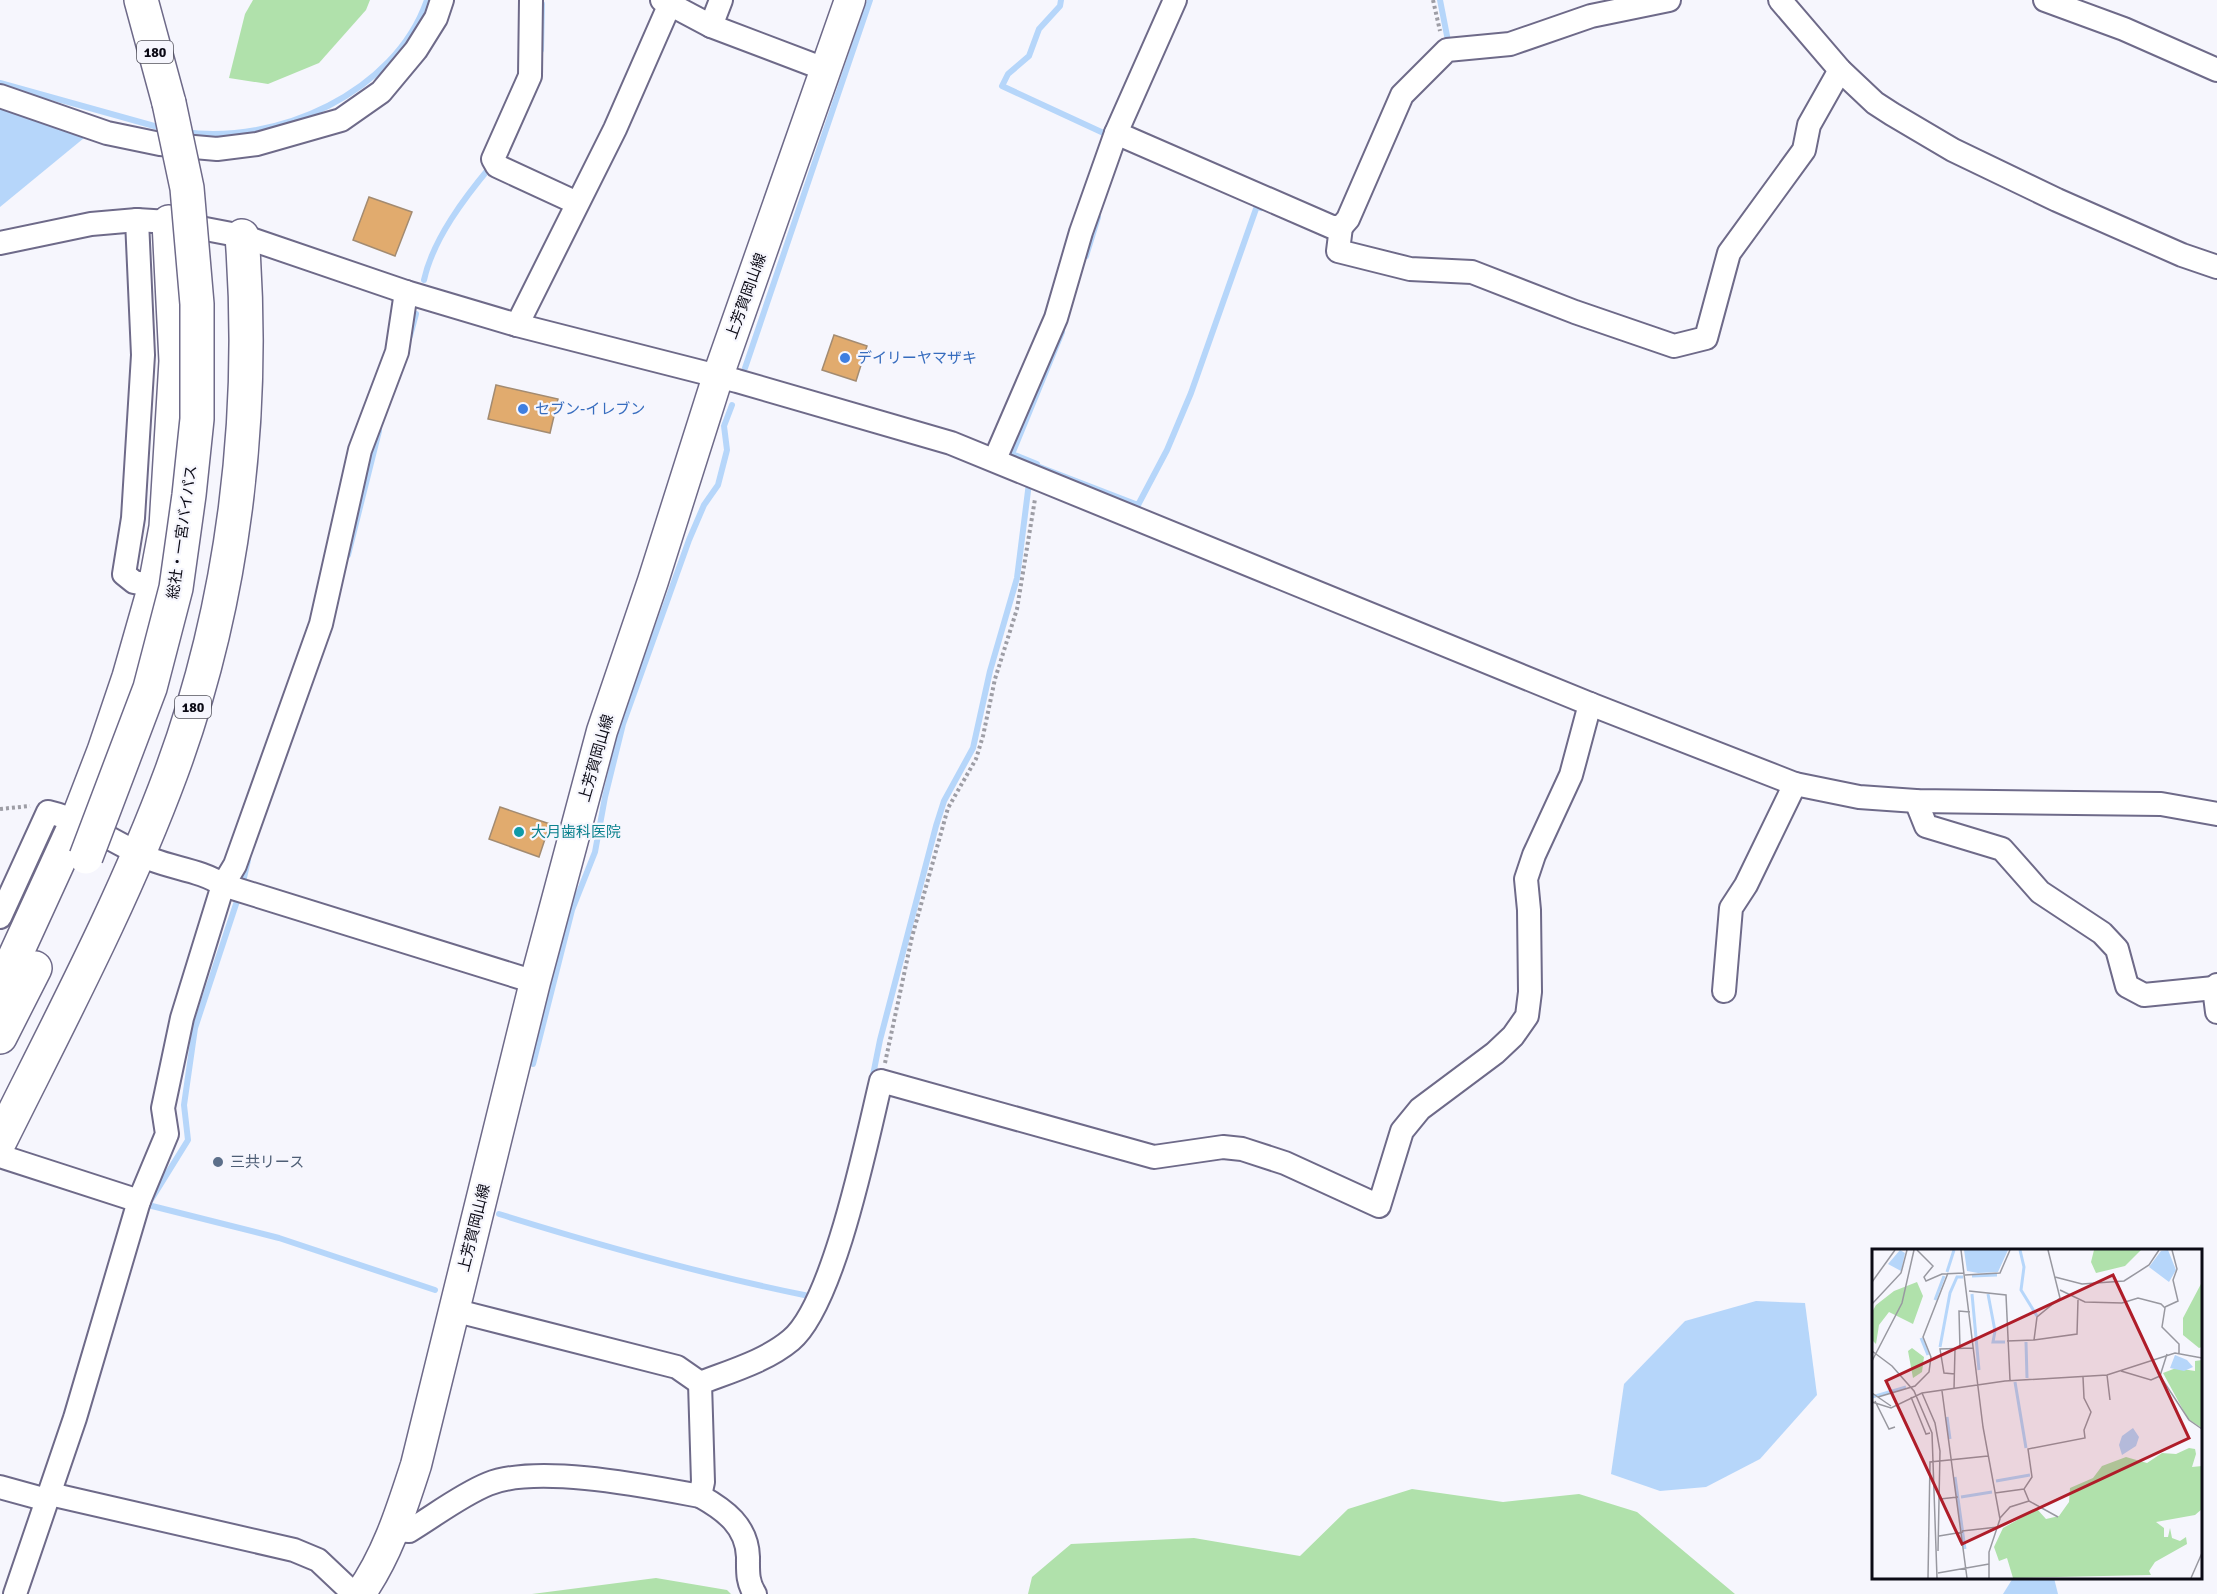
<svg xmlns="http://www.w3.org/2000/svg" width="2217" height="1594" font-family="Signika,'Noto Sans JP',sans-serif">
<rect width="100%" height="100%" fill="#f6f6fd"/>
<g fill="#b0e1ab">
<path d="M253,0H370L366,10L319,63L268,84L229,78L245,14Z"/>
<path d="M1412,1489L1503,1502L1579,1494L1637,1512L1735,1594H1028L1032,1577L1071,1544L1194,1538L1300,1556L1348,1509Z"/>
<path d="M656,1578L727,1590L731,1594H532Z"/>
</g>
<g fill="#b6d6fa">
<path d="M0,107L82,131L84,138L0,207Z"/>
<path d="M1756,1301L1805,1303L1817,1395L1760,1459L1706,1487L1660,1491L1611,1474L1624,1384L1685,1321Z"/>
<path d="M2013,1578H2054L2058,1594H2003Z"/>
</g>
<g fill="none" stroke-linecap="round" stroke-linejoin="round">
<g stroke="#b6d6fa" stroke-width="6">
<path d="M1061,0L1060,6L1039,29L1029,56L1008,74L1002,86L1110,136"/>
<path d="M1440,0L1449,46"/>
<path d="M541,50L542,4"/>
<path d="M0,83L165,129"/>
<path d="M184,132C277,145 395,93 427,0"/>
<path d="M1086,256L1098,217"/>
<path d="M424,280C433,239 465,197 491,166"/>
<path d="M410,336L416,314"/>
<path d="M745,368L870,0"/>
<path d="M1037,464L1012,454L1062,332"/>
<path d="M1037,466L1138,505L1167,450L1191,393L1257,206L1261,208"/>
<path d="M348,555L379,431"/>
<path d="M243,882L248,860"/>
<path d="M533,1064L572,910L595,852L605,797L623,724L689,540L704,505L718,485L727,450L724,426L732,405"/>
<path d="M872,1080L880,1040L936,826L944,801L973,748L990,671L1017,578L1029,483"/>
<path d="M149,1203L188,1140L184,1105L195,1028L238,898"/>
<path d="M148,1205L279,1238L435,1290"/>
<path d="M499,1214C602,1246 704,1275 809,1296L811,1291"/>
</g>
</g>
<g fill="#e1ab6e" stroke="#a38b71" stroke-width="1.5">
<path d="M369,197L412,212L395,256L353,240Z"/>
<path d="M834,335L867,346L856,381L822,370Z"/>
<path d="M496,385L558,399L550,433L488,419Z"/>
<path d="M500,807L550,824L539,857L489,839Z"/>
</g>
<g fill="none" stroke-linecap="round" stroke-linejoin="round">
<g stroke="#6e6a89" stroke-width="26">
<g id="minor">
<path d="M531,0L530,76L493,159L497,166L577,203"/>
<path d="M662,0L711,26L827,70"/>
<path d="M1780,0L1840,70L1875,103L1892,114L1953,150L2057,200L2182,255L2217,267"/>
<path d="M2045,0L2124,29L2217,70"/>
<path d="M711,26L721,0"/>
<path d="M0,96L107,133L160,144L217,149L257,144L341,120L381,92L416,50L436,18L442,0"/>
<path d="M1116,133L1332,227H1341L1348,219L1402,95L1447,50L1510,44L1591,16L1669,0"/>
<path d="M137,220L143,355L133,518L124,574L134,582L155,586"/>
<path d="M1341,227L1338,251L1410,269L1472,272L1575,312L1674,346L1706,338L1729,253L1804,150L1809,125L1840,70"/>
<path d="M0,243L91,224L137,220L169,222L242,236L406,292L517,325L737,381L951,443L1590,704L1795,784L1859,797L1916,801L2161,804L2217,814"/>
<path d="M517,325L615,129L669,6"/>
<path d="M995,459L1056,318L1081,232L1116,133L1175,0"/>
<path d="M1916,801L1926,826L2002,849L2040,892L2102,933L2117,949L2127,986L2144,995L2214,988"/>
<path d="M0,917L48,812C86,821 117,845 153,860C177,869 202,871 223,885L535,982"/>
<path d="M2217,985L2214,988L2217,1012"/>
<path d="M1724,991L1731,908L1746,885L1795,784"/>
<path d="M0,1156L139,1201"/>
<path d="M453,1310L677,1367L700,1383"/>
<path d="M0,1487L47,1500"/>
<path d="M50,1494L294,1550L318,1560L354,1594"/>
<path d="M700,1496C725,1510 747,1526 748,1557C748,1571 747,1582 755,1594"/>
<path d="M395,1530L409,1531C434,1516 461,1495 488,1484C537,1464 646,1486 700,1496L703,1482L700,1383C731,1371 766,1361 791,1340C834,1304 867,1139 881,1081L1154,1157L1223,1147L1242,1149L1285,1163L1379,1206L1402,1131L1420,1109L1495,1053L1513,1036L1527,1016L1530,992L1529,910L1526,879L1534,855L1571,775L1590,704"/>
<path d="M15,1594L75,1418L139,1201L167,1134L163,1108L182,1018L223,885L235,865L321,624L360,450L397,352L406,292"/>
</g>
</g>
<g stroke="#6e6a89" stroke-width="33">
<path id="major" d="M360,1594C388,1554 401,1511 416,1465L535,982L602,731L653,581L718,376L850,0"/>
</g>
<g stroke="#6e6a89" stroke-width="36">
<g id="highway">
<path d="M141,0L169,103"/>
<path d="M0,989L77,821L104,751L129,677L155,586L166,527L176,361L169,222"/>
<path d="M0,1037L35,968"/>
<path d="M0,1141C60,1020 124,900 171,773C234,603 256,416 242,236"/>
</g>
</g>
<g stroke="#9d9da5" stroke-width="4" stroke-dasharray="3 3" stroke-linecap="butt">
<path d="M1433,0L1440,31"/>
<path d="M0,809L30,806"/>
<path d="M885,1063L912,937L948,808L976,759L983,736L995,679L1017,609L1035,499"/>
</g>
<use href="#minor" stroke="#fff" stroke-width="22"/>
<use href="#major" stroke="#fff" stroke-width="30"/>
<use href="#highway" stroke="#fff" stroke-width="33"/>
<g stroke="#6e6a89" stroke-width="36" stroke-linecap="butt">
<path id="highway-bridge" d="M86,857L150,688L176,588L189,495L197,419V304L187,188L169,103"/>
</g>
<use href="#highway-bridge" stroke="#fff" stroke-width="33"/>
</g>
<g fill="#3f7fe0" stroke="#f6f6fd" stroke-width="2">
<circle cx="845" cy="358" r="6"/>
<circle cx="523" cy="409" r="6"/>
</g>
<circle fill="#0f9aa8" stroke="#f6f6fd" stroke-width="2" cx="519" cy="832" r="6"/>
<circle fill="#5c6f8a" stroke="#f6f6fd" stroke-width="2" cx="218" cy="1162" r="6"/>
<g text-anchor="middle" stroke-width="4.5" stroke-linejoin="round" paint-order="stroke">
<g fill="#f6f6fd" stroke="#52515b" stroke-width="1.5">
<rect x="137" y="41" width="36" height="22" rx="4.5"/>
<rect x="175" y="696" width="36" height="22" rx="4.5"/>
</g>
<g font-size="14" font-weight="bold" fill="#0b0a15">
<text x="155" y="57">180</text>
<text x="193" y="712">180</text>
</g>
<g font-size="15" fill="#0b0a15" stroke="#f6f6fd">
<text transform="translate(746 296) rotate(-70)" y="5">上芳賀岡山線</text>
<text transform="translate(182 532) rotate(-82)" y="5">総社・一宮バイパス</text>
<text transform="translate(596 758) rotate(-74)" y="5">上芳賀岡山線</text>
<text transform="translate(474 1228) rotate(-76)" y="5">上芳賀岡山線</text>
</g>
<g font-size="15" fill="#366cbe" stroke="#f6f6fd" text-anchor="start">
<text x="857" y="363">デイリーヤマザキ</text>
<text x="535" y="414">セブン-イレブン</text>
</g>
<g font-size="15" fill="#0d838f" stroke="#f6f6fd" text-anchor="start">
<text x="531" y="837">大月歯科医院</text>
</g>
<g font-size="15" fill="#4e5e75" stroke="#f6f6fd" text-anchor="start">
<text x="230" y="1167">三共リース</text>
</g>
</g>
<g transform="translate(1872 1249)">
<rect width="330" height="330" fill="#f6f6fd"/>
<path d="M222,1H269L253,17L224,24L219,13ZM45,33L51,47L41,75L17,63L7,76L4,95L0,91V63L4,56L22,42ZM330,33V98L327,99L311,86V69ZM40,99L52,108L50,123L41,129L36,102ZM330,111V179L316,170L291,124L304,119L323,122V112ZM317,199L323,200L324,205L320,218L330,217V260L323,266L284,273L292,279V288H296L298,279L300,289L308,292L314,288L315,295L283,313L277,322L279,326L141,329L135,309L127,312L122,298L131,279L165,260L174,270L187,267L197,253L198,239L221,229L230,217L254,208L275,214L290,204L304,205Z" fill="#b0e1ab"/>
<path d="M28,1L33,4L29,22L16,15ZM92,1H136L126,23L106,24L95,22ZM296,1L304,21L297,33L277,18L289,2ZM303,106L315,111L321,118L312,122L298,119ZM261,179L267,188L264,197L250,206L247,196L250,187Z" fill="#b6d6fa"/>
<path fill="none" stroke="#b6d6fa" stroke-width="3" d="M148,1L152,18L149,41L165,67M75,23L82,1M100,27L125,26M100,45L107,121M116,45L123,82L121,93H133M63,51L72,27M49,89L56,106M154,93L155,129M68,98L78,44L85,28H91M143,133L154,199M0,148L34,138M75,168L78,190M83,228L93,300M124,232L158,226M89,248L120,243"/>
<path fill="none" stroke="#9898a0" stroke-width="1.5" d="M45,1L61,17L52,28L54,32L70,25L92,24M89,1L111,178L128,270L117,303V329M93,26L128,24L138,1M183,28L210,35L252,32L277,16L287,1M0,33L23,1M188,41L213,53L250,54L266,49L289,55L293,59L290,78L307,95V104M97,42L134,46L138,131M0,55L29,24L35,1M293,58L306,52L301,31L305,20L300,1M162,91L205,85L206,51M135,92L162,91L165,68L188,49L176,1M88,100L87,62L98,63M0,102L20,117L42,142L60,184L65,329M295,105L288,127L317,171L330,180M0,112L30,54L42,1M249,122L279,131L288,127M83,125L72,124L68,100L101,99M235,126L238,151M82,140L83,100M70,142L95,329M0,144L19,157M50,144L63,174L68,202L66,302M6,148L43,137L57,123L59,108L51,88L76,24M39,148L54,185L58,184M3,152L17,180L23,178M0,153L19,159L50,144L133,132L235,126L303,104L330,109M123,244L152,240M68,250L86,248M157,252L186,268M128,269L138,258L157,252L152,240L160,228L156,200L213,189L212,181L219,163L212,149L211,128M90,282L126,278M67,287L91,283M66,324L117,315M56,329L58,213L116,207M319,329L330,304"/>
<path fill="#af1d29" fill-opacity="0.15" stroke="#af1d29" stroke-width="3" d="M241,26L317,189L90,295L14,132Z"/>
<rect width="330" height="330" fill="none" stroke="#0b0a15" stroke-width="3"/>
</g>
</svg>
